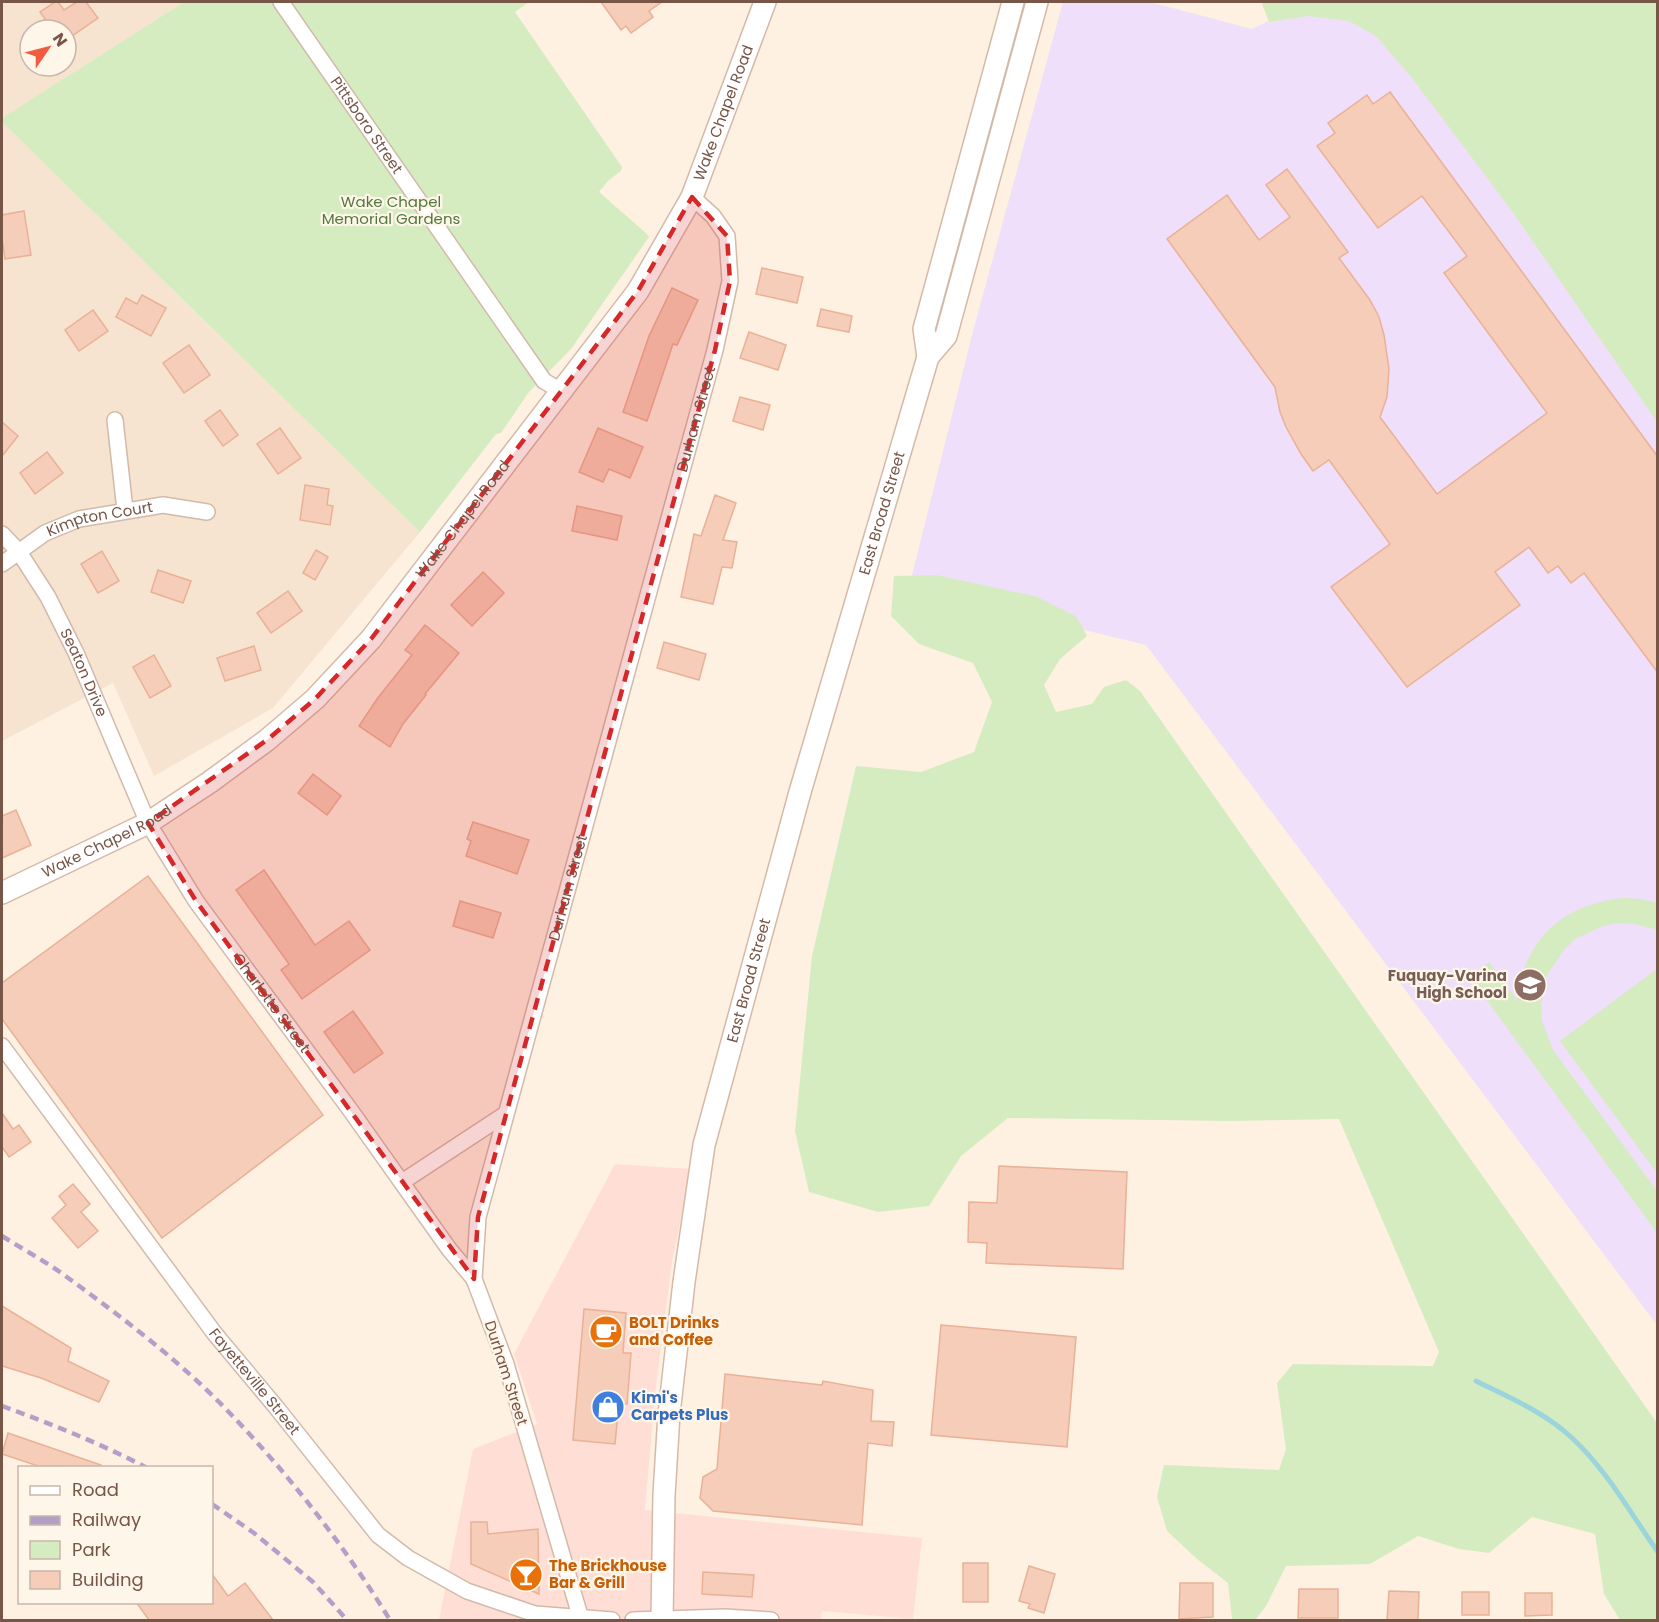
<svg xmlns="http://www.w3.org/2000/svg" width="1659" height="1622" font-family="Poppins,sans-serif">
<rect width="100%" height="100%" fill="#fef1e2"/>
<g fill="#f6e3d0" fill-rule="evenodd">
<path d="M2,2H184L2,118ZM30,30H66V66H30Z"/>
<path d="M2,122L420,532L273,708L154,776L113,683L2,741Z"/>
</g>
<path fill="#ffdfd5" d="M615,1164L691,1169L672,1262L655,1394L645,1510L922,1538L913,1619L822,1611L821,1620H439L473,1449L537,1424L514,1354Z"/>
<path fill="#efdffa" d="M1063,2H1150L1252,29L1307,2H1363L1657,406V1325L1146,645L909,587L973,331Z"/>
<g fill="#d5ecc0">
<path d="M184,2H529L515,12L622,167L621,171L609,180L599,192L646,233L649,237L571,349L529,392L501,433L496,434L420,532L2,122V118Z"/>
<path d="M1264,2H1657V422L1512,211L1412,78L1376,36L1349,21L1308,16L1269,22L1262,4Z"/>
<path d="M936,575L1035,596L1077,617L1087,636L1060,659L1044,685L1056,712L1092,704L1104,687L1126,680L1140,691L1657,1423V1620H1620L1604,1594L1595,1534L1532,1517L1489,1553L1459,1549L1418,1536L1370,1564L1286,1566L1266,1606L1255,1620L1232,1619L1228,1583L1197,1559L1167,1531L1157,1497L1164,1465L1279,1470L1286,1449L1277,1383L1293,1364L1433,1366L1439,1352L1339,1119L1227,1121L1008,1118L961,1156L929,1206L878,1212L809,1192L795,1131L812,956L856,766L921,772L974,752L992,702L973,663L919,644L891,616L894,576Z"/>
<path d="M1624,898L1641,899L1657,903V930L1634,924L1618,923L1603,926L1575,939L1564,950L1547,975L1541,1005L1542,1021L1553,1050L1657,1191V1233L1469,976L1489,962L1517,1000C1524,939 1564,903 1624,898Z"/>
<path d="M1657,969V1173L1560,1041Z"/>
</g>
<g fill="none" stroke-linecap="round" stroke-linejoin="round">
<path stroke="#9bd5db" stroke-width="5" d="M1476,1381C1508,1397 1544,1412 1571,1437C1607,1470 1630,1513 1658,1552"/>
</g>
<g fill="#f5cdb8" stroke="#e9b197" stroke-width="1.5">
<path d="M55,2H58L64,10L77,2H86L98,18L66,40V30H53L40,12Z"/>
<path d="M601,2H662L649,11L653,17L631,33L626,26L621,30Z"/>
<path d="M1390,92L1658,457V673L1584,573L1571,583L1558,566L1548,573L1529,547L1495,572L1520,605L1407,687L1331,587L1390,544L1329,460L1313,471L1301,454L1286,427L1280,412L1275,387L1167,239L1227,195L1259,240L1290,217L1266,185L1287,169L1348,252L1339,258L1370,300L1379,317L1384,335L1389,369L1387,397L1380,417L1437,494L1547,413L1444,273L1467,256L1422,196L1378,228L1317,146L1335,133L1328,123L1367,95L1373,104Z"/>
<path d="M24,211L31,255L5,259L2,238V215Z"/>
<path d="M762,268L803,277L797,303L756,294Z"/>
<path d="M672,288L698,300L677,345L673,344L647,421L623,412L649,336Z"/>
<path d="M142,295L166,308L151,336L116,317L126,298L137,304Z"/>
<path d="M821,309L852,316L849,332L817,326Z"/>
<path d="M93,310L108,331L79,351L65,330Z"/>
<path d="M749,332L786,345L778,370L740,358Z"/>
<path d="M189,345L210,375L184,393L163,363Z"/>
<path d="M740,397L770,405L763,430L733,421Z"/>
<path d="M220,410L238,435L223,446L205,421Z"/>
<path d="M2,422L18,436L2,456Z"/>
<path d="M280,428L301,458L278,474L257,444Z"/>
<path d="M598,428L643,447L630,478L609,469L603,482L579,472Z"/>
<path d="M47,452L63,473L35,494L20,473Z"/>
<path d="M305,485L329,489L327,505L333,506L330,525L300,520Z"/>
<path d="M715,495L736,503L723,540L737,542L732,568L722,567L713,604L681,597L694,534L701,536Z"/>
<path d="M577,506L622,516L617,540L572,531Z"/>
<path d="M316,550L328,557L315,580L303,573Z"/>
<path d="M102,551L119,581L98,593L81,564Z"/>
<path d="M158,570L191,581L183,603L151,592Z"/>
<path d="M483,572L504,593L472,626L451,605Z"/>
<path d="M288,591L302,611L271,633L257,613Z"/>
<path d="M425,625L459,653L425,694L426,695L403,724L390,747L359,726L377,699L412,655L405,650Z"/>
<path d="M664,642L706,654L699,680L657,668Z"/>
<path d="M254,646L261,670L225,681L217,658Z"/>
<path d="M154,655L171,686L150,698L133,667Z"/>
<path d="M313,774L341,796L327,815L298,793Z"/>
<path d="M16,810L31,845L2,858V816Z"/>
<path d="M473,822L529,840L517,874L466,856L471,841L467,839Z"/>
<path d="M264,870L315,945L349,921L370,950L302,999L281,970L289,964L236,890Z"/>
<path d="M148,876L323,1115L162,1238L2,1019V983Z"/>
<path d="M460,901L501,913L493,938L453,926Z"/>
<path d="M353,1011L383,1053L354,1073L324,1032Z"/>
<path d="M2,1113L13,1129L19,1125L31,1142L9,1157L2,1147Z"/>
<path d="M999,1166L1127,1172L1123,1269L986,1263L987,1243L968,1242L969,1202L997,1203Z"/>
<path d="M73,1184L90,1204L81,1212L98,1231L78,1248L52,1218L66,1205L59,1196Z"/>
<path d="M2,1306L71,1348L68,1361L109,1381L99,1402L41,1378L2,1366Z"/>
<path d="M584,1309L626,1313L623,1353H631L627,1404L619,1403L615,1444L573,1440Z"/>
<path d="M941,1325L1076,1337L1067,1447L931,1435Z"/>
<path d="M725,1374L822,1385L823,1381L873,1390L871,1421L894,1422L892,1446L868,1443L862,1525L713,1511L700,1498L703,1477L717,1469Z"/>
<path d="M8,1433L101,1465V1467H41L2,1454Z"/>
<path d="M471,1522H487L488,1534L538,1529L539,1594L471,1564Z"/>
<rect x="963" y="1563" width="25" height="39"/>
<path d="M1029,1566L1055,1574L1044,1613L1028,1608L1030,1604L1019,1601Z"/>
<path d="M703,1572L754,1575L752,1597L702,1594Z"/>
<path d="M212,1574L228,1596L245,1583L273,1620H149L136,1602H212Z"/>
<path d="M1180,1583H1213V1617L1179,1619Z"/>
<path d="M1299,1589H1338V1618H1298Z"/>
<path d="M1389,1591L1419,1592L1418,1620H1387Z"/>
<rect x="1462" y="1592" width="27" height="23"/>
<path d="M1525,1593H1552V1615L1525,1616Z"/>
</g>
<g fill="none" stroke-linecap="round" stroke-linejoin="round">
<g stroke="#d2baab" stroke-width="18">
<g id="minor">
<path id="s1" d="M281,2L544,381L561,391"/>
<path d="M115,420L125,510"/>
<path id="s2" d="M2,534L19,552L48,597L76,653L148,823L196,901L351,1111L449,1249L474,1279"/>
<path id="s3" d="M2,564L45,533L79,519L163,505L207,512"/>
<path id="s4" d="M2,1046L215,1334L276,1407L378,1535L408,1558L467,1591L535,1614L612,1620"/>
<path d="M402,1182L504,1115"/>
<path id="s5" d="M581,1619L506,1364L474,1279L478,1217L715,350L730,281L727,236L713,216L692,197"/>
<path d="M633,1620L725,1617L771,1620"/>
</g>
</g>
<g stroke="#d5b9a8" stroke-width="24">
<g id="secondary">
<path d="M928,357L924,329L1013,2"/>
<path id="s6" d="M2,893L148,823L210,782L267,740L315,699L371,639L638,291L692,197L765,2"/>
<path id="s7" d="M662,1620L664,1495L669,1414L684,1282L704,1145L800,792L928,357L946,336L1037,2"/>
</g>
</g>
<use href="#minor" stroke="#fff" stroke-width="15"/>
<use href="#secondary" stroke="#fff" stroke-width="21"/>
<g stroke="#b3a0c8" stroke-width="4.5" stroke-dasharray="9 6" stroke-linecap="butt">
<path d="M2,1236C21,1248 41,1259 60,1272C115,1312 171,1354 219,1402C284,1468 342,1542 390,1620"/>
<path d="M2,1406C51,1424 100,1443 147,1468"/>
<path d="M212,1504L254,1533L313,1582L347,1620"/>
</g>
</g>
<path fill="#d62828" fill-opacity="0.2" stroke="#d62828" stroke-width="4.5" stroke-dasharray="12 8" stroke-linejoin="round" d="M692,197L727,236L730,281L715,350L478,1217L474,1279L196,901L148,823L267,740L315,699L371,639L638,291Z"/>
<defs>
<g id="school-disc" transform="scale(1.725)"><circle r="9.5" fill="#8d6e63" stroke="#fff6ea"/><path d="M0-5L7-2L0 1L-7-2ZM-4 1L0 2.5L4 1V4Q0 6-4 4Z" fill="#fff"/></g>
<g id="cafe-disc" transform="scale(1.725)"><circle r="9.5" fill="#e8710a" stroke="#fff6ea"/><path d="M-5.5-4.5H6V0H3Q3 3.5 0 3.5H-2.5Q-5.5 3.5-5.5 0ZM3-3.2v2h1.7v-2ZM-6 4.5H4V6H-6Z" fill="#fff"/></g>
<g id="shop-disc" transform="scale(1.725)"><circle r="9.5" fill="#3f7fe0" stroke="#fff6ea"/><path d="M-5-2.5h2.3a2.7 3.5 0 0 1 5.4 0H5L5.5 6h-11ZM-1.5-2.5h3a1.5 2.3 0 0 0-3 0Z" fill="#fff"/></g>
<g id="bar-disc" transform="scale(1.725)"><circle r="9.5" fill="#e8710a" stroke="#fff6ea"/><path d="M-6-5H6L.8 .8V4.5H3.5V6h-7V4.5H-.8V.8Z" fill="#fff"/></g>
</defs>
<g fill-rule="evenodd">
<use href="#school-disc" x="1530" y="985"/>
<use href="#cafe-disc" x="606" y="1332"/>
<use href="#shop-disc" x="608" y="1407"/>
<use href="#bar-disc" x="526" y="1575"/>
</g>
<g text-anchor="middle" stroke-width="4.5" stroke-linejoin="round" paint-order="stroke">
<g font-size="15" fill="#775547" stroke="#fff6ea">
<text dy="5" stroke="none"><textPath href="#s6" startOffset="1089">Wake Chapel Road</textPath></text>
<text dy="5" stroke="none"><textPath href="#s1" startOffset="150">Pittsboro Street</textPath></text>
<text dy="5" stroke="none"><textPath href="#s5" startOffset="1246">Durham Street</textPath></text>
<text dy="5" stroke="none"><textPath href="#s7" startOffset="1134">East Broad Street</textPath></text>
<text dy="5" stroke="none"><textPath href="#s6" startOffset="603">Wake Chapel Road</textPath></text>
<text dy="5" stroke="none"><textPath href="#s3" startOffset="110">Kimpton Court</textPath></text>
<text dy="5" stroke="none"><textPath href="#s2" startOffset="162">Seaton Drive</textPath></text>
<text dy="5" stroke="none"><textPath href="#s6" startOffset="117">Wake Chapel Road</textPath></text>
<text dy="5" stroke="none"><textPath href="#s5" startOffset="760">Durham Street</textPath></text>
<text dy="5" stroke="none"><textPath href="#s7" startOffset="648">East Broad Street</textPath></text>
<text dy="5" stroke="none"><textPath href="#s2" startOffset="544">Charlotte Street</textPath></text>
<text transform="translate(506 1373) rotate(72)" y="5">Durham Street</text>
<text dy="5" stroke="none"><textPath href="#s4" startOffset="420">Fayetteville Street</textPath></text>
</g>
<g font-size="15" fill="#51793c" stroke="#fff6ea">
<text x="391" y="207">Wake Chapel<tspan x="391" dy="17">Memorial Gardens</tspan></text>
</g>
<g font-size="15" font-weight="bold" fill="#785e54" stroke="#fff6ea" text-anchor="end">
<text x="1507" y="981">Fuquay-Varina<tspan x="1507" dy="17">High School</tspan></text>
</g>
<g font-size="15" font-weight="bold" fill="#c56008" stroke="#fff6ea" text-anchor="start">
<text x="629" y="1328">BOLT Drinks<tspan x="629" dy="17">and Coffee</tspan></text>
<text x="549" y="1571">The Brickhouse<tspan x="549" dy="17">Bar &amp; Grill</tspan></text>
</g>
<g font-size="15" font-weight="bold" fill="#366cbe" stroke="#fff6ea" text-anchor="start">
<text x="631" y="1403">Kimi's<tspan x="631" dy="17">Carpets Plus</tspan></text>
</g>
</g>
<rect width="1659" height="1622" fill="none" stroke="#775547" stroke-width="6"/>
<rect x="18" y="1466" width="195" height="138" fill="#fff6ea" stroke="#c9b6a9" stroke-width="1.5"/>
<rect x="30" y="1486" width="30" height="9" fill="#ffffff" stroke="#c9b6a9" stroke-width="1.5"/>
<text x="72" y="1496" font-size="18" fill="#775547">Road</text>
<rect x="30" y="1516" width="30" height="9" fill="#b3a0c8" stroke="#c9b6a9" stroke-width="1.5"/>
<text x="72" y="1526" font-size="18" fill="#775547">Railway</text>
<rect x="30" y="1541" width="30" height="18" fill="#d5ecc0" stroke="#c9b6a9" stroke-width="1.5"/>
<text x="72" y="1556" font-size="18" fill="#775547">Park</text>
<rect x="30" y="1571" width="30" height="18" fill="#f5cdb8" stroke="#c9b6a9" stroke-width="1.5"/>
<text x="72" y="1586" font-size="18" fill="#775547">Building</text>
<g transform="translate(48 48) rotate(55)"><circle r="28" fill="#fff6ea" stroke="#c9b6a9" stroke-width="1.5"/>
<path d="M0-4.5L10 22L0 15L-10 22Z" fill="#f15b3f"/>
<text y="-9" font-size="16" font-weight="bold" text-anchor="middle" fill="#775547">N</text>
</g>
</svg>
